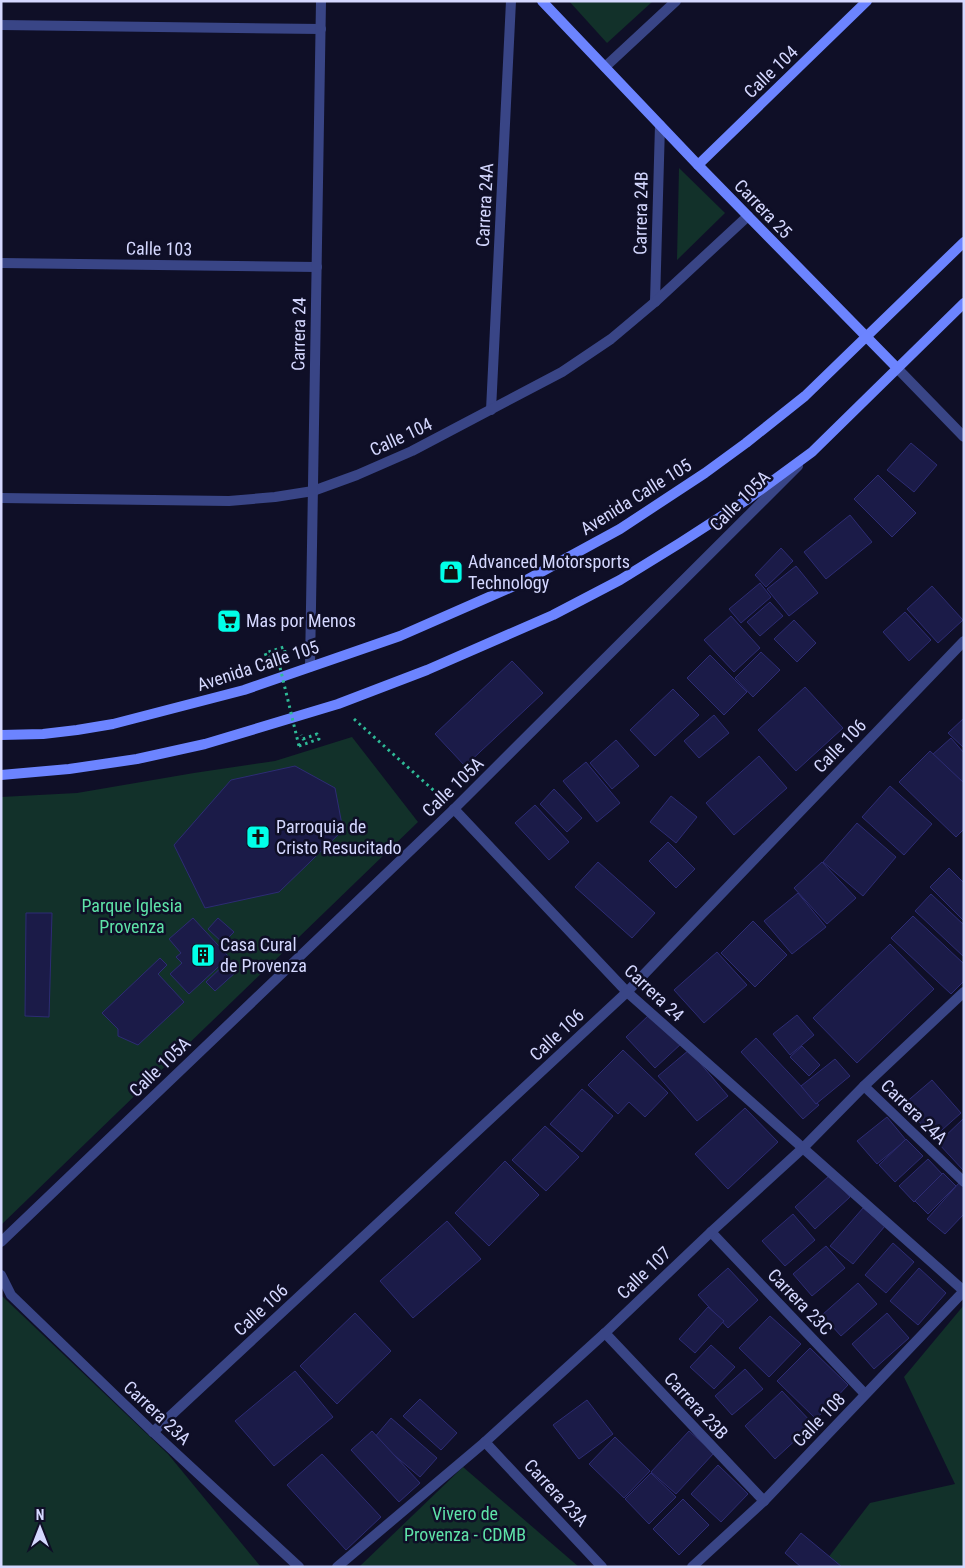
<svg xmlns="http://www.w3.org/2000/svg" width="965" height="1568" font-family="'Roboto Condensed',sans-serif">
<rect width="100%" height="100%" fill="#0f0f27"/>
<g fill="#12312a">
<path d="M569,1H653L607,43Z"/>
<path d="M679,168L725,213L677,260Z"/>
<path d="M352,737L418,822L1,1225V797L77,793L194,773L275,761Z"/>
<path d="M1,1295L168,1454L261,1567H1Z"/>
<path d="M964,1305V1567H821L870,1503L955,1484L904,1377Z"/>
<path d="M463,1467L579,1567H359Z"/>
</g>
<g fill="#1b1b48" stroke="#2d2c74">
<path d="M911,443L937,465L914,492L887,470Z"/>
<path d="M878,475L916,513L892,537L854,499Z"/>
<path d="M850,515L872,542L826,579L804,552Z"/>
<path d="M781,548L793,561L766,587L755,575Z"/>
<path d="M796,566L818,593L789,616L767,589Z"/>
<path d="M760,583L771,597L741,623L729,609Z"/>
<path d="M932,586L963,620L938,643L907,609Z"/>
<path d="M770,602L783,616L760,636L747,622Z"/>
<path d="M905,612L931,640L909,661L883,632Z"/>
<path d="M731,616L760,648L734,672L704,640Z"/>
<path d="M794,620L816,643L797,662L774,639Z"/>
<path d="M761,652L780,670L753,697L735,678Z"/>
<path d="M710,655L747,692L724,715L687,678Z"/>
<path d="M512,661L543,693L465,766L435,734Z"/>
<path d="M805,687L843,728L796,771L758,730Z"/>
<path d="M673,689L699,715L655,756L630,730Z"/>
<path d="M714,715L729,733L699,758L684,741Z"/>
<path d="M964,718V748L948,733Z"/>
<path d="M951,738L964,753V792L932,755Z"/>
<path d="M616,740L639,766L612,789L590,763Z"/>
<path d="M930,751L964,783V829L956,837L899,782Z"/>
<path d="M759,756L787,788L734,835L706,803Z"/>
<path d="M586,762L620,803L597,822L563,781Z"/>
<path d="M295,766L335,788L343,830L279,892L205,908L174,845L231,780Z"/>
<path d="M890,786L932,824L904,855L862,817Z"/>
<path d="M554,789L582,818L567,832L540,804Z"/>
<path d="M671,796L697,817L676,843L650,822Z"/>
<path d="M535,805L569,842L549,860L515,823Z"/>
<path d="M857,823L896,857L863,896L823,862Z"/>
<path d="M668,842L695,869L676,888L649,861Z"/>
<path d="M598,862L655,913L632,938L575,887Z"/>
<path d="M822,862L856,898L827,924L794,888Z"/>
<path d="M949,868L964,883V921L930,887Z"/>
<path d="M798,893L826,927L792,954L764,921Z"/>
<path d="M931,894L964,925V957L915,911Z"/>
<path d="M26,913H52L49,1017L25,1016Z"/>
<path d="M913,916L964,964V981L951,994L891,938Z"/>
<path d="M193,918L229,957L189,994L170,974L182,963L176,957L181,953L169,939Z"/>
<path d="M218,918L234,932L223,943L208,929Z"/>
<path d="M753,921L787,955L755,987L721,953Z"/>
<path d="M890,944L934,989L857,1063L813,1018Z"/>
<path d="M717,952L747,985L704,1023L674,990Z"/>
<path d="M160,958L167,965L158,974L184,1002L138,1045L118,1036V1029L102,1013Z"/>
<path d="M227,962L236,972L215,991L206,982Z"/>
<path d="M650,1014L682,1043L655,1068L626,1037Z"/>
<path d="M797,1015L814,1035L790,1055L773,1034Z"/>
<path d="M756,1038L819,1105L803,1119L741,1052Z"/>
<path d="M802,1046L820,1065L809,1076L790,1057Z"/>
<path d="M623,1050L668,1093L645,1117L629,1102L618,1114L588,1085Z"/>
<path d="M689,1050L728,1096L697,1121L658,1076Z"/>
<path d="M835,1059L850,1076L816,1104L801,1086Z"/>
<path d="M932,1080L961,1113L933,1138L904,1104Z"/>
<path d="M582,1089L613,1116L582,1152L550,1124Z"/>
<path d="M745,1108L778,1142L728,1189L695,1154Z"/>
<path d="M887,1117L906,1140L877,1164L857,1141Z"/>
<path d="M964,1118V1169L963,1170L938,1143Z"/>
<path d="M545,1126L579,1157L546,1191L512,1160Z"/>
<path d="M906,1139L923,1156L895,1182L879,1165Z"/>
<path d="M928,1159L943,1175L914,1202L899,1186Z"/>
<path d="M505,1161L539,1195L489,1246L455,1213Z"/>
<path d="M943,1173L956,1186L928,1214L915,1201Z"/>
<path d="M830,1175L850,1197L815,1229L795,1207Z"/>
<path d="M959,1183L964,1187V1214L945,1234L927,1219Z"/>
<path d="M863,1208L885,1226L853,1264L830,1246Z"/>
<path d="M793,1214L815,1240L785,1266L762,1241Z"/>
<path d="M447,1221L481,1259L413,1318L380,1281Z"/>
<path d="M893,1243L914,1262L886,1293L865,1275Z"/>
<path d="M826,1246L845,1268L812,1296L793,1274Z"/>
<path d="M728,1268L758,1300L728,1328L698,1295Z"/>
<path d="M919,1268L946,1293L918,1325L890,1301Z"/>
<path d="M858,1283L877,1304L841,1336L822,1315Z"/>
<path d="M708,1307L724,1321L695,1353L679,1339Z"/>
<path d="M355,1313L391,1351L337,1404L300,1366Z"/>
<path d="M887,1313L909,1338L874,1369L852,1344Z"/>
<path d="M770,1316L801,1344L769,1377L739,1348Z"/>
<path d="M711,1345L735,1367L714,1389L690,1367Z"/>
<path d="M810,1348L848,1385L816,1419L777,1381Z"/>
<path d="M745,1369L763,1389L732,1415L715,1396Z"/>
<path d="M295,1371L333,1417L274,1466L235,1421Z"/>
<path d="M782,1391L813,1424L775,1459L745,1426Z"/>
<path d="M420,1399L457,1433L441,1450L403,1416Z"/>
<path d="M587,1400L613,1434L579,1459L553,1425Z"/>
<path d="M391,1418L437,1458L420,1477L374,1438Z"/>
<path d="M372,1431L420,1483L399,1502L351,1450Z"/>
<path d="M689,1431L714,1453L676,1494L651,1472Z"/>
<path d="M615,1437L650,1471L624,1498L589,1464Z"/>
<path d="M322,1454L381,1517L346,1550L287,1485Z"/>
<path d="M718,1465L748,1494L721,1522L691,1494Z"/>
<path d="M651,1473L676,1497L649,1524L625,1499Z"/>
<path d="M683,1499L709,1525L679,1555L653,1529Z"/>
<path d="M801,1533L842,1567H801L785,1553Z"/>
</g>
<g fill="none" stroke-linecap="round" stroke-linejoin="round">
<g stroke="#2eba97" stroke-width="3" stroke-dasharray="2.5 4" stroke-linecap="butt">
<path d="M277,655L267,658L265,653L284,647L286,657"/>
<path d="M354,719L441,797"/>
<path d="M299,746L319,739L317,734L303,739L301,735"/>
</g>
<g stroke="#394586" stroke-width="10">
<path d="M1,25L321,29"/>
<path d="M605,67L676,1"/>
<path d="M1,263L317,267"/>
<path d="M655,302L660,125"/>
<path d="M897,368L964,437"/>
<path d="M491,410L511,1"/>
<path d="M1,498L229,501L275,497L313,491L357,475L412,451L562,372L611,339L655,302L748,216"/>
<path d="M310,667L321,1"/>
<path d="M454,809L627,992L964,1291"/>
<path d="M864,1086L964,1182"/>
<path d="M711,1232L865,1394"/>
<path d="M1,1242L454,809L798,466"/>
<path d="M1,1275L11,1295L153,1432L299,1567"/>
<path d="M605,1333L764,1501"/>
<path d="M153,1432L627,992L964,641"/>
<path d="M485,1442L602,1567"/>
<path d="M337,1567L485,1442L605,1333L711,1232L803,1148L864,1086L964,992"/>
<path d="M692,1567L764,1501L964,1291"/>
</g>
<g stroke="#6c84ff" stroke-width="10">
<path d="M542,1L698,165L897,368"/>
<path d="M698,165L867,1"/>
<path d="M1,735L43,734L77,730L113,724L244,690L400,636L521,583L620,529L705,473L746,443L805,396L964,242"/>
<path d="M1,775L69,769L137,759L205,744L338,704L427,670L553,615L620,580L680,543L748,499L812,452L964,303"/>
</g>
<path stroke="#2eba97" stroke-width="3" stroke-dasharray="2.5 4" stroke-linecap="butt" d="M277,655L299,746"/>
</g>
<defs>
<g id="shop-square" transform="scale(1.25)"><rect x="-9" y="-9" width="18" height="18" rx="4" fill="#01ffe8" stroke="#0f0f27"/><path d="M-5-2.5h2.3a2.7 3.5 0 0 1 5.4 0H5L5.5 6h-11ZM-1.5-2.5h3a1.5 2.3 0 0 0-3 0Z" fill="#111"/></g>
<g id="supermarket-square" transform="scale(1.25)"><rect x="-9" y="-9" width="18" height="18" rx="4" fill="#01ffe8" stroke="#0f0f27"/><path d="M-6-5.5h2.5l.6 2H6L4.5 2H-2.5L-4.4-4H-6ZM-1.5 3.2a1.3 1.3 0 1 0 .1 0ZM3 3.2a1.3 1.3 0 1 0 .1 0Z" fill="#111"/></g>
<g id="church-square" transform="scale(1.25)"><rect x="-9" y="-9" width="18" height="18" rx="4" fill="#01ffe8" stroke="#0f0f27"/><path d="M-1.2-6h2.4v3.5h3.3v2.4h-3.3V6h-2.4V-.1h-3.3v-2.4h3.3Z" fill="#111"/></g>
<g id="building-square" transform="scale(1.25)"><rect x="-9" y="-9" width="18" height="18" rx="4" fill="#01ffe8" stroke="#0f0f27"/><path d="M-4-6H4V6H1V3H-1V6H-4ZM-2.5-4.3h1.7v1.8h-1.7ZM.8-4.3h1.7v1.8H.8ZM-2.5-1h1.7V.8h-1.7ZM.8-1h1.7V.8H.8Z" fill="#111"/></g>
</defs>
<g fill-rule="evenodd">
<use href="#shop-square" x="451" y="572"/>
<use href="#supermarket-square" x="229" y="621"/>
<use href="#church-square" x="258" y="837"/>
<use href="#building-square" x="203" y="955"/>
</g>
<g text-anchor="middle" stroke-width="5" stroke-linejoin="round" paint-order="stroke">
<g font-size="18" fill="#d5d8ff" stroke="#0f0f27">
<text transform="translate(771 72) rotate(-44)" y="6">Calle 104</text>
<text transform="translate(485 205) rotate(-87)" y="6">Carrera 24A</text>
<text transform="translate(763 209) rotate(46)" y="6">Carrera 25</text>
<text transform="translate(641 213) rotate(-89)" y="6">Carrera 24B</text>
<text transform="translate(159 249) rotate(1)" y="6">Calle 103</text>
<text transform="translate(299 334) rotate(-89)" y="6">Carrera 24</text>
<text transform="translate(401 437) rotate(-25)" y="6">Calle 104</text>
<text transform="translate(636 497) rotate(-32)" y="6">Avenida Calle 105</text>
<text transform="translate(740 501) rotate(-45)" y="6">Calle 105A</text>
<text transform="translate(258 666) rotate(-18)" y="6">Avenida Calle 105</text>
<text transform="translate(840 746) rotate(-46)" y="6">Calle 106</text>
<text transform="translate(453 787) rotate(-44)" y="6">Calle 105A</text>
<text transform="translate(654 993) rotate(43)" y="6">Carrera 24</text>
<text transform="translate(557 1035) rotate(-43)" y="6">Calle 106</text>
<text transform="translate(160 1067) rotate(-44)" y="6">Calle 105A</text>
<text transform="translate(914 1112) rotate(44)" y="6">Carrera 24A</text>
<text transform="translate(644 1273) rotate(-44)" y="6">Calle 107</text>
<text transform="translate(800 1302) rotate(46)" y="6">Carrera 23C</text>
<text transform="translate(261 1310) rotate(-43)" y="6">Calle 106</text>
<text transform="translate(696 1406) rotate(47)" y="6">Carrera 23B</text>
<text transform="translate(157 1413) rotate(43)" y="6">Carrera 23A</text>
<text transform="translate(819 1420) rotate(-46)" y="6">Calle 108</text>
<text transform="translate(556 1493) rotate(47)" y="6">Carrera 23A</text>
</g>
<g font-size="18" fill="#d5d8ff" stroke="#0f0f27" text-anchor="start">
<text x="468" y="568">Advanced Motorsports<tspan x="468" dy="21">Technology</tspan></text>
<text x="246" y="627">Mas por Menos</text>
<text x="276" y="833">Parroquia de<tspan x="276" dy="21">Cristo Resucitado</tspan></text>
<text x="220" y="951">Casa Cural<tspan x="220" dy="21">de Provenza</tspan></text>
</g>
<g font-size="18" fill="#5ee2a8" stroke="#0f0f27">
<text x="132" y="912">Parque Iglesia<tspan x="132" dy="21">Provenza</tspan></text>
<text x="465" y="1520">Vivero de<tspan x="465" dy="21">Provenza - CDMB</tspan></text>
</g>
</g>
<rect width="965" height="1568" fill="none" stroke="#d5d8ff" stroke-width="5"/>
<g transform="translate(40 1528)" stroke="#0f0f27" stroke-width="4" paint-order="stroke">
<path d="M0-4L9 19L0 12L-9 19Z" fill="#d5d8ff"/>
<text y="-8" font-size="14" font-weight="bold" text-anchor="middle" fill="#d5d8ff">N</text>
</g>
</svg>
